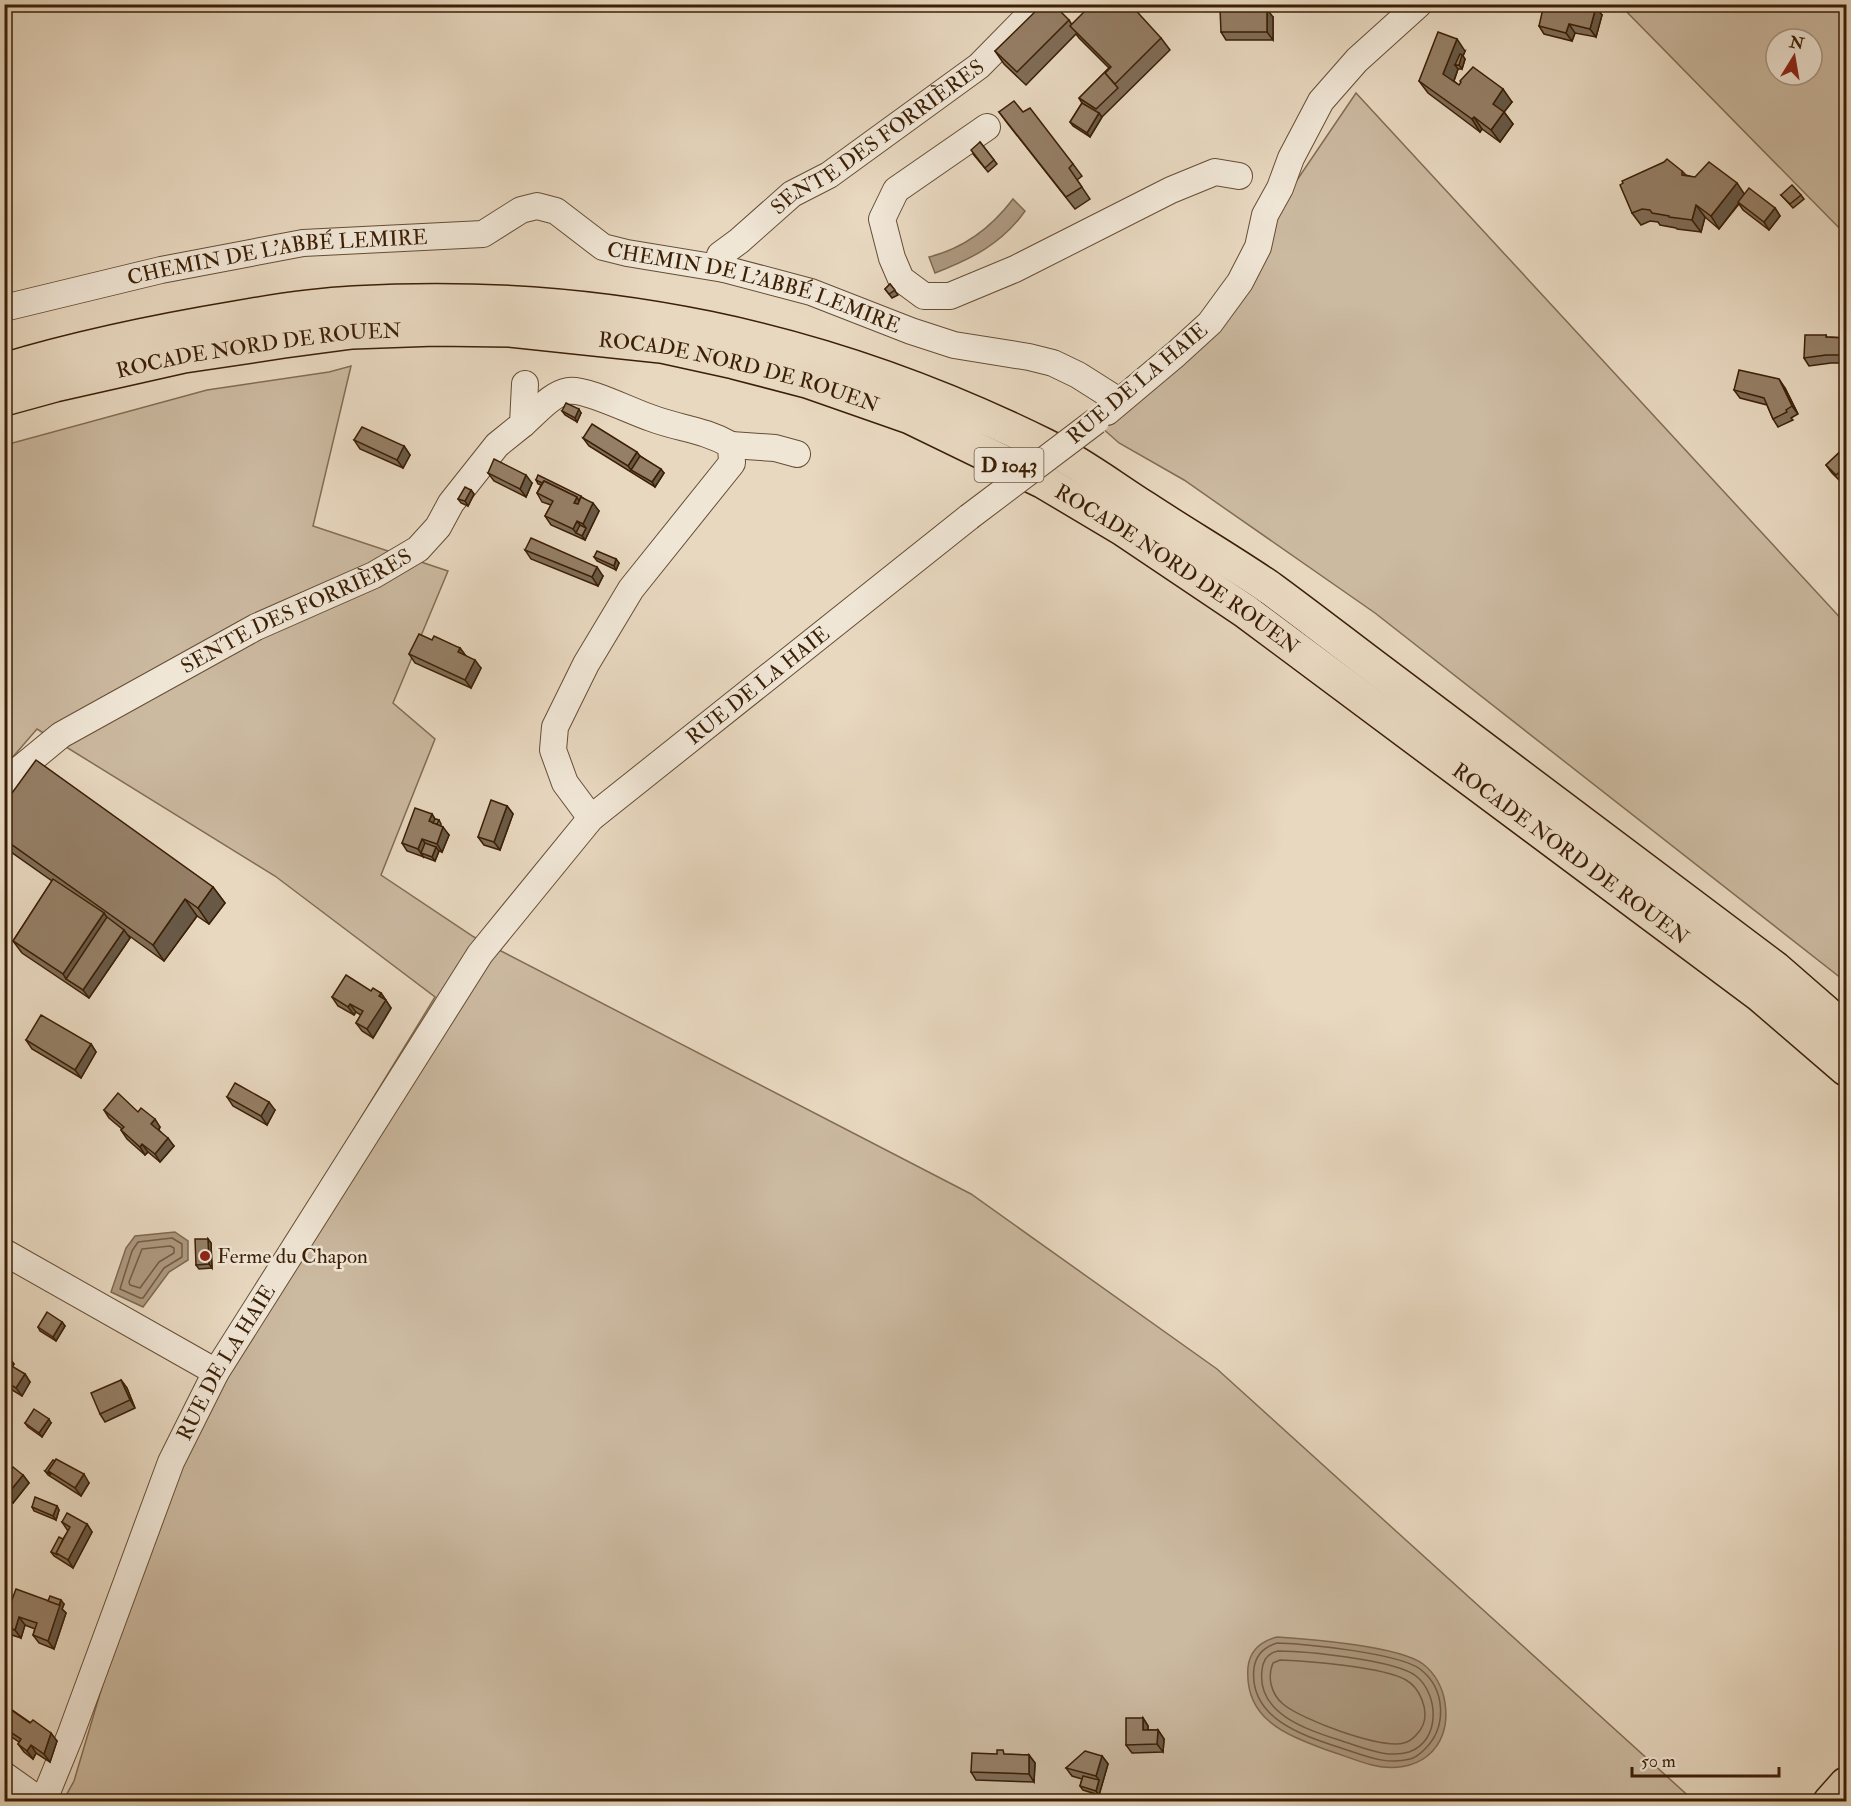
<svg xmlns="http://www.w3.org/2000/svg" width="1851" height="1806" font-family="'IM FELL Double Pica',serif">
<rect width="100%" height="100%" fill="#e8d8c0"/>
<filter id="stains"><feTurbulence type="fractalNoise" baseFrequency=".00333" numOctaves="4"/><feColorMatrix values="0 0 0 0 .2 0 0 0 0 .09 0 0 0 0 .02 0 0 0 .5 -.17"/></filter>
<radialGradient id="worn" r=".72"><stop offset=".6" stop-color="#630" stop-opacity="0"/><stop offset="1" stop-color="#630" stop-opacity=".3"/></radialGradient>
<g fill="#cbb9a0" stroke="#836c52" stroke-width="1.5" fill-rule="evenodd">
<path d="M1620,5H1846V235ZM1776,39H1812V75H1776Z"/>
<path d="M1356,93L1846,624V982L1375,613L1184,480L1119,443L1092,419L1196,329Z"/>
<path d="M351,366L313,526L448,571L393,703L435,739L381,875L474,937L971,1194L1217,1369L1694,1801H63L74,1781L185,1408L216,1354L435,997L275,876L37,729L5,766V445L207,390L329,372Z"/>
</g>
<g fill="#ad9980" stroke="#7f684f" stroke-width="1.5">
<path d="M1013,199L1025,211C1002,244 971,259 935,273L929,257C965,248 991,228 1013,199Z"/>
<path d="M175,1232L188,1241V1260L169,1272L143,1307L111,1292L126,1248L135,1236Z"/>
<path d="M1277,1637C1309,1639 1399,1646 1423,1664C1435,1673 1443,1688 1445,1703C1452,1750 1416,1776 1372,1765C1356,1761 1340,1754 1324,1749C1284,1734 1244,1718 1248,1667C1250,1650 1262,1641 1277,1637Z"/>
</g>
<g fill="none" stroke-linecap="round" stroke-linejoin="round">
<g stroke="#745c42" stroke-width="1.5">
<path d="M172,1238L182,1244V1257L164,1268L143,1298H140L120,1289L132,1251L138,1242Z"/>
<path d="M170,1246L174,1248V1253L159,1262L140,1288L130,1285L129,1282L142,1249Z"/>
<path d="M1277,1643C1307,1644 1398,1653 1420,1669C1446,1689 1447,1727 1425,1749C1420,1754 1415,1758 1410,1759C1388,1765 1368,1757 1347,1750C1308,1737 1248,1721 1254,1668C1256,1654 1264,1647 1277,1643Z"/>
<path d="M1278,1651C1305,1651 1396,1660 1416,1676C1439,1694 1441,1741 1409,1752C1390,1758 1369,1750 1351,1744C1316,1732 1256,1718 1262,1670C1263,1659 1268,1653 1278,1651Z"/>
<path d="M1280,1660C1308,1661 1384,1667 1406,1680C1420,1688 1429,1710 1423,1725C1420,1732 1412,1741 1404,1743C1380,1749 1302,1720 1283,1704C1271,1694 1267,1677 1273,1663Z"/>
</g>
<g stroke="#664d34" stroke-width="28">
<g id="minor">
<path d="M987,127L896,190L882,219L892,258L901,279L924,296H950L1015,269L1171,190L1215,172L1239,176"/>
<path id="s1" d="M724,269L720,255L739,241L792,194L829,175L979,66L1040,4"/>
<path id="s2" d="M4,308L161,270L303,243L483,234L521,210L537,206L556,211L603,247L627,253L724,269L811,292L911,331L954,345L1029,357L1053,363L1078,375L1119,401"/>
<path d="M1107,412L1176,354L1210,323L1240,282L1258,247L1265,215L1280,188L1291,158L1321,101L1357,60L1419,4"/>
<path d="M523,424C536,413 551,394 568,391C586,388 632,412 651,418C680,429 703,429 731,445L732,463L631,589L586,664L555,727L553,750L565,783L591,818"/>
<path d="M731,445L775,448L797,454"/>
<path id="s3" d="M4,782L61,735L256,627L374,575L418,549L438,527L451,503L497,445L523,424L525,384"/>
<path d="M4,1252L216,1372"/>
<path d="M4,1775L42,1802"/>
<path id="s4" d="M43,1802L70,1736L171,1462L216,1372L480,954L591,818L969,517"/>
</g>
</g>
<g stroke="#3b1f05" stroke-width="36">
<path id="major" d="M1830,1802L1846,1784"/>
</g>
<g stroke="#3b1f05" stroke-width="36">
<g id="highway">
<path d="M4,370C80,347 158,331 236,318C275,311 315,305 354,303C598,289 825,337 1044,445C1079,462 1112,487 1145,508C1186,535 1229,560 1270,588C1307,615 1344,644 1380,671C1512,771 1644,870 1776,969L1846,1030"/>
<path id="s5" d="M4,399L55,385L184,356L284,341L352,332L435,329L510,330L661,346L734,362L807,381L910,417L1044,482L1123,529L1245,611L1760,995L1846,1069"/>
</g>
</g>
<use href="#minor" stroke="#f0e6d6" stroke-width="26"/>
<use href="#major" stroke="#e8d8c0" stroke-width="33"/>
<use href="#highway" stroke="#e8d8c0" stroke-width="33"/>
<g stroke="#664d34" stroke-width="28" stroke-linecap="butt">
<path id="minor-bridge" d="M969,517L1096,421"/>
</g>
<use href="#minor-bridge" stroke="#f0e6d6" stroke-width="26"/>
</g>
<g fill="#806d58" stroke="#3b1f05" stroke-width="1.5">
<path d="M1602,15L1596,37L1575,33L1572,41L1544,34L1539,26Z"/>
<path d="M1273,17V40H1226L1221,32Z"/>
<path d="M1069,20L1072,25L1161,38L1170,50L1102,117L1090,137L1073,126L1070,122L1082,103L1079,98L1109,68L1079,38L1076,34L1026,85L1004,64L995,51Z"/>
<path d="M1465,51L1463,56L1465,59L1462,69H1458L1454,81L1459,85L1512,102L1504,112L1513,124L1500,142L1482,129L1480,132L1428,93L1419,81Z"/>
<path d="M999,112H1023L1073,164L1082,176L1077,180L1090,199L1075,209L1008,124Z"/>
<path d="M980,142L997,164L988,172L973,154Z"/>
<path d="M1682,171L1686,175L1744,194L1775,208L1780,216L1769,230L1743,210L1739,204L1719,229L1705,217L1701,232L1677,229L1676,228L1660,225L1658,222L1650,221L1641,225L1632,213Z"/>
<path d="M1781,195H1801L1804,199L1793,208Z"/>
<path d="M890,284L898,295L892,298L885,289Z"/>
<path d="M1826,335L1827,337L1846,338V363H1831L1809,366L1804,358Z"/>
<path d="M1785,388L1798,414L1791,418L1793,420L1778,427L1773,419L1767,405L1740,398L1734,390Z"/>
<path d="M562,411L581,413L577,422L565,415Z"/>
<path d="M583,438L640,456L664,473L655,487L589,446Z"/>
<path d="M354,440L404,446L410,455L403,468L360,449Z"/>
<path d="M1846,446V479L1842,483L1832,473L1826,465Z"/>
<path d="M488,473L532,483L526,497L494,481Z"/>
<path d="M536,480L583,498L599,511L585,540L551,525L545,516L551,505L542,502L537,493L541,485L538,484Z"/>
<path d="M471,490L474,494L468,506L461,503L458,499Z"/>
<path d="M525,550L603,576L598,586L531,559Z"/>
<path d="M594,557L616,559L619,563L616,570L597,561Z"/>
<path d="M432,640L460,648L465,655L481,668L471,688L415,663L409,654Z"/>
<path d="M4,804L213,887L225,903L209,924L197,916L164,961L128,935L130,938L89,998L22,953L13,941L52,881L4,847Z"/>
<path d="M507,806L513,814L500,850L484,845L478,837Z"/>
<path d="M432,814L435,819L439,820L441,824V826L449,835L442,852L439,851L435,861L407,851L402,843Z"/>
<path d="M371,991L381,993L391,1008L373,1038L362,1031L356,1023L361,1015L356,1012L354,1015L338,1006L332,997Z"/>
<path d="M26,1040L91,1044L96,1052L81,1078L32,1049Z"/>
<path d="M227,1097L275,1110L267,1125L233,1106Z"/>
<path d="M104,1110L138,1112L160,1127L159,1130L174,1146L160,1162L148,1152L145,1155L127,1139L121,1130L122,1129L109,1118Z"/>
<path d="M208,1239L211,1243L212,1268L199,1269L196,1265Z"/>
<path d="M62,1322L65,1326L56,1341L40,1331L38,1327Z"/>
<path d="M4,1353L14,1364L12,1367L25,1374L30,1382L22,1396L4,1385Z"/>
<path d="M121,1380L127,1388L135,1408L105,1422L100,1414Z"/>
<path d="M25,1423H51L42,1437L28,1427Z"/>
<path d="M4,1465L11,1470L23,1475L29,1483L13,1503L4,1497Z"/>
<path d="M45,1471L89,1483L81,1496L48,1475Z"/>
<path d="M57,1506L59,1510L56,1520L34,1511L32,1507Z"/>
<path d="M62,1522L87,1524L92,1532L73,1568L54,1556L51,1552L63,1539L68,1531Z"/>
<path d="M48,1601L64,1604L62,1609L66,1613L54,1649L39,1643L33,1635L35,1629L25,1625L21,1638L9,1634L4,1628V1621Z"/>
<path d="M4,1699L9,1705L8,1707L57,1741L50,1762L36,1753L33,1759L24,1752L18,1744L19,1742L4,1732Z"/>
<path d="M1143,1718L1148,1726V1730H1158L1164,1739L1163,1752L1132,1753L1126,1745Z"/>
<path d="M997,1754L1029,1755L1035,1763L1034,1782L976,1780L971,1772Z"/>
<path d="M1102,1756L1108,1764L1099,1795L1083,1790L1080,1786L1082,1779L1072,1776L1066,1768Z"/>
</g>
<g fill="#685947" stroke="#3b1f05" stroke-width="1.5">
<path d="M1596,7L1602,15L1596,37L1590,29Z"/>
<path d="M1267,9L1273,17V40L1267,32Z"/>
<path d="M1569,24L1575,33L1572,41L1566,33Z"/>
<path d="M1457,39L1465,51L1463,56L1465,59L1462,69L1459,65H1455L1458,69L1452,86L1443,74Z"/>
<path d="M1503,89L1512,102L1501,116L1493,104Z"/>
<path d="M1504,112L1513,124L1500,142L1491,130Z"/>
<path d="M1099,113L1102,117L1090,137L1087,133Z"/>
<path d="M1474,117L1482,129L1480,132L1472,119Z"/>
<path d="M1737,183L1745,195L1719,229L1711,216Z"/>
<path d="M1696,205L1705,217L1701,232L1692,220Z"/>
<path d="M1775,208L1780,216L1769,230L1764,222Z"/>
<path d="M1779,379L1785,388L1798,414L1792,406Z"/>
<path d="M579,409L581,413L577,422L575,418Z"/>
<path d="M404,446L410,455L403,468L397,460Z"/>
<path d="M637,452L643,460L631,470L628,466Z"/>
<path d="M661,469L664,473L655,487L652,482Z"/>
<path d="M526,475L532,483L526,497L520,489Z"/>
<path d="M471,490L474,494L468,506L465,501Z"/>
<path d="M581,496L584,500L579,511L574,503L577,497Z"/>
<path d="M593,503L599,511L585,540L582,536L586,528L583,524Z"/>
<path d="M577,521L583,529L576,533L573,529Z"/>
<path d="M616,559L619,563L616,570L614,566Z"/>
<path d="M597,567L603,576L598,586L592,577Z"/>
<path d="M460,648L466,656L458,652Z"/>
<path d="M475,660L481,668L471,688L465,680Z"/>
<path d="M507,806L513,814L500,850L494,842Z"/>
<path d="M432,814L437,823L436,827L429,821Z"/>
<path d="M443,827L449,835L442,852L437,844Z"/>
<path d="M422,839L428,847L421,853L424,858L418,849Z"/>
<path d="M436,847L439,851L435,861L432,857Z"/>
<path d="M213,887L225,903L209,924L198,908Z"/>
<path d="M185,899L197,916L164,961L153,945Z"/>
<path d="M104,913L112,925L66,979L63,974Z"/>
<path d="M124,930L130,938L89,998L83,990Z"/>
<path d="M381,993L391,1008L373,1038L367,1029L379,996Z"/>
<path d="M350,1004L356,1012L354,1015L348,1007Z"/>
<path d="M91,1044L96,1052L81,1078L75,1070Z"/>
<path d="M269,1102L275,1110L267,1125L261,1116Z"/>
<path d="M155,1119L160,1127L157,1132L151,1124Z"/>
<path d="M168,1138L174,1146L160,1162L155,1154Z"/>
<path d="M142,1144L148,1152L145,1155L140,1147Z"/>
<path d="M208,1239L211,1243L212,1268L209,1264Z"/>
<path d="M62,1322L65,1326L56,1341L53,1337Z"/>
<path d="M8,1356L14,1364L10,1370L5,1362Z"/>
<path d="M25,1374L30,1382L22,1396L16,1388Z"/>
<path d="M121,1380L127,1388L135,1408L130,1400Z"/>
<path d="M49,1419L51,1423L42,1437L39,1433Z"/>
<path d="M84,1474L89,1483L81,1496L75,1488Z"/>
<path d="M23,1475L29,1483L13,1503L7,1495Z"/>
<path d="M57,1506L59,1510L56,1520L53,1516Z"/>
<path d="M87,1524L92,1532L73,1568L68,1560Z"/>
<path d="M61,1600L64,1604L62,1609L66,1613L54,1649L48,1641Z"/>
<path d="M19,1617L25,1625L21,1638L15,1630Z"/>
<path d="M4,1699L9,1705L6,1711L4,1709Z"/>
<path d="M1143,1718L1148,1726V1738L1143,1730Z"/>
<path d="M1158,1730L1164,1739L1163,1752L1157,1744Z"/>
<path d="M51,1733L57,1741L50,1762L44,1754Z"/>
<path d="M31,1745L36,1753L33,1759L27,1751Z"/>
<path d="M1029,1755L1035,1763L1034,1782L1029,1774Z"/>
<path d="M1102,1756L1108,1764L1099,1795L1096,1791L1099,1780L1096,1776Z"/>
</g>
<g fill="#957f66" stroke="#3b1f05" stroke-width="1.5">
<path d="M1043,4H1053L1069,20L1017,72L995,51Z"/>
<path d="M1092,4H1130L1161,38L1115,84L1105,73L1111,67L1070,26Z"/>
<path d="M1544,4H1588L1596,7L1590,29L1569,24L1566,33L1539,26Z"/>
<path d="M1220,9H1267V32H1221Z"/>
<path d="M1438,32L1457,39L1443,74L1459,85L1461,82L1460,81L1473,67L1503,89L1493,104L1504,112L1491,130L1474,117L1472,119L1419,81Z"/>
<path d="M1460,54L1462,55L1459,65H1455Z"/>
<path d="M1110,67L1105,73L1118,88L1096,109L1079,98Z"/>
<path d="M1014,101L1023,112L1030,108L1073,164L1069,168L1082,187L1066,197L999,112Z"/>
<path d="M1082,103L1099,113L1087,133L1070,122Z"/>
<path d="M980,142L994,160L985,168L971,150Z"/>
<path d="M1667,159L1682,171V175L1695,177L1709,162L1737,183L1711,216L1696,205L1692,220L1669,217V216L1652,213L1650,210L1642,209L1632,213L1620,185L1623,183L1622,181L1664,162Z"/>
<path d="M1792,185L1801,195L1790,204L1781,195Z"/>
<path d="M1749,188L1775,208L1764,222L1738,202Z"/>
<path d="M890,284L895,290L889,294L885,289Z"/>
<path d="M1805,335H1826V337L1846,338V355H1826L1804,358Z"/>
<path d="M1739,370L1779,379L1792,406L1786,410L1787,412L1773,419L1764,398L1734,390Z"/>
<path d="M566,403L579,409L575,418L562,411Z"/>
<path d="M592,424L637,452L628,466L583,438Z"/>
<path d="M362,427L404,446L397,460L354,440Z"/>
<path d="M1846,446V472L1843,469L1836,475L1826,465Z"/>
<path d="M640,456L661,469L652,482L631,470Z"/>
<path d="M494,459L526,475L520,489L488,473Z"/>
<path d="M538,475L581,496L579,501L577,497L544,481L542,483L536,480Z"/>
<path d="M544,481L577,497L574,503L578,504L581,497L593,503L583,524L577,521L573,529L545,516L553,501L537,493Z"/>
<path d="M465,487L471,490L465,501L458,499Z"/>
<path d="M580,525L586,528L582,536L576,533Z"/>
<path d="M531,538L597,567L592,577L525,550Z"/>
<path d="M597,551L616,559L614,566L594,557Z"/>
<path d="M419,634L432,640L434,636L460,648L458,652L475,660L465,680L409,654Z"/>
<path d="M36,760L213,887L198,908L185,899L153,945L4,839V804Z"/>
<path d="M491,800L507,806L494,842L478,837Z"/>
<path d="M415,808L432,814L429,821L443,827L437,844L422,839L418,849L402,843Z"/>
<path d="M435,819L439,820L437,824L433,823Z"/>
<path d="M425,843L436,847L432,857L421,853Z"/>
<path d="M53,879L104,913L63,974L13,941Z"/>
<path d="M107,917L124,930L83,990L66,979Z"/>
<path d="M346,975L371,991L373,988L381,993L379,996L386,1000L367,1029L356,1023L363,1011L350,1004L348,1007L332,997Z"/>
<path d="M41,1015L91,1044L75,1070L26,1040Z"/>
<path d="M235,1083L269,1102L261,1116L227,1097Z"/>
<path d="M118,1093L138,1112L141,1108L155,1119L151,1124L168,1138L155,1154L142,1144L140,1147L121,1130L124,1127L104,1110Z"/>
<path d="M195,1239H208L209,1264L196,1265Z"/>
<path d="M47,1312L62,1322L53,1337L38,1327Z"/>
<path d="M4,1353L8,1356L5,1362L25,1374L16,1388L4,1381Z"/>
<path d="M121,1380L130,1400L100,1414L91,1393Z"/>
<path d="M34,1409L49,1419L39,1433L25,1423Z"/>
<path d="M56,1459L84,1474L75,1488L48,1471Z"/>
<path d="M53,1460L55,1461L48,1471L51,1475L45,1471Z"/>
<path d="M4,1465L11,1470L13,1467L23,1475L7,1495L4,1493Z"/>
<path d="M35,1497L57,1506L53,1516L32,1507Z"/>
<path d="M67,1513L87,1524L68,1560L56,1553L70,1527L62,1522Z"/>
<path d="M59,1537L63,1539L56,1553L58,1555L51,1552Z"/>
<path d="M16,1589L60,1605L48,1641L33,1635L37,1623L19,1617L15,1630L4,1626V1621Z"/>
<path d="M50,1596L61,1600L59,1605L48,1601Z"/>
<path d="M4,1705L30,1723L33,1720L51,1733L44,1754L31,1745L27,1751L18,1744L21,1739L4,1728Z"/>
<path d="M1126,1718H1143V1730H1158L1157,1744L1126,1745Z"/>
<path d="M997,1750H1003L1004,1754L1029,1755V1774L971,1772L972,1753L997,1754Z"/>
<path d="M1085,1751L1102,1756L1096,1776L1066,1768Z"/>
<path d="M1083,1776L1099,1780L1096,1791L1080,1786Z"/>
</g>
<circle fill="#8f2418" stroke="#f0e6d6" stroke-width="2" cx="205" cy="1256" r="6"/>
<g text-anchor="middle" stroke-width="5" stroke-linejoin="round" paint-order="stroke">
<rect fill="#f0e6d6" stroke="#715b44" stroke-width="1.5" x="974.5" y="448" width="69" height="34" rx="4.5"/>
<g font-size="20" font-weight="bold" fill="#3b1f05">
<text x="1009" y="472">D 1043</text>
</g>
<g font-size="21" fill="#3b1f05" stroke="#f0e6d6">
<text dy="7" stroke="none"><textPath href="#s1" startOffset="212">SENTE DES FORRIÈRES</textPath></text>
<text dy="7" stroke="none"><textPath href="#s2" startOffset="279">CHEMIN DE L'ABBÉ LEMIRE</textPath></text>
<text dy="7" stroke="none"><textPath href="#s2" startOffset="783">CHEMIN DE L'ABBÉ LEMIRE</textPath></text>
<text dy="7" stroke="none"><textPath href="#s5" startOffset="260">ROCADE NORD DE ROUEN</textPath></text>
<text dy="7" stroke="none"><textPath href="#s5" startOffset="746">ROCADE NORD DE ROUEN</textPath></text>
<text transform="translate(1137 383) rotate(-40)" y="7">RUE DE LA HAIE</text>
<text dy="7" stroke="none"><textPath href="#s5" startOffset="1232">ROCADE NORD DE ROUEN</textPath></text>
<text dy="7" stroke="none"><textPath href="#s3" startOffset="340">SENTE DES FORRIÈRES</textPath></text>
<text dy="7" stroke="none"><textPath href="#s4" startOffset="1347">RUE DE LA HAIE</textPath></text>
<text dy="7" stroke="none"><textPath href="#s5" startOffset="1718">ROCADE NORD DE ROUEN</textPath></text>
<text dy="7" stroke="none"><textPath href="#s4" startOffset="477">RUE DE LA HAIE</textPath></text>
</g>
<g font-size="21" fill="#3b1f05" stroke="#f0e6d6" text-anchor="start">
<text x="217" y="1263">Ferme du Chapon</text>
</g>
</g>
<rect width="1851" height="1806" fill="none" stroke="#e8d8c0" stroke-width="24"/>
<rect x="6" y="6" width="1839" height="1794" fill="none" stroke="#3b1f05" stroke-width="3"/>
<rect x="12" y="12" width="1827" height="1782" fill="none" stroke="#3b1f05" stroke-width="1.5"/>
<g transform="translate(1794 57) rotate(11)"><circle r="28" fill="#f0e6d6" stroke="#a89682" stroke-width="1.5"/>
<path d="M0-4.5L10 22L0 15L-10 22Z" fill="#8f2418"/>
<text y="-9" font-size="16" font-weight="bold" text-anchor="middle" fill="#3b1f05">N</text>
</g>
<path d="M1632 1767v9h147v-9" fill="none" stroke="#3b1f05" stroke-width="3"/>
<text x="1641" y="1767" font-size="18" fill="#3b1f05" stroke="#f0e6d6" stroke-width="4.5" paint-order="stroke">50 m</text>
<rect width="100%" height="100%" filter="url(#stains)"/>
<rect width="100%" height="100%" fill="url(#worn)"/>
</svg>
